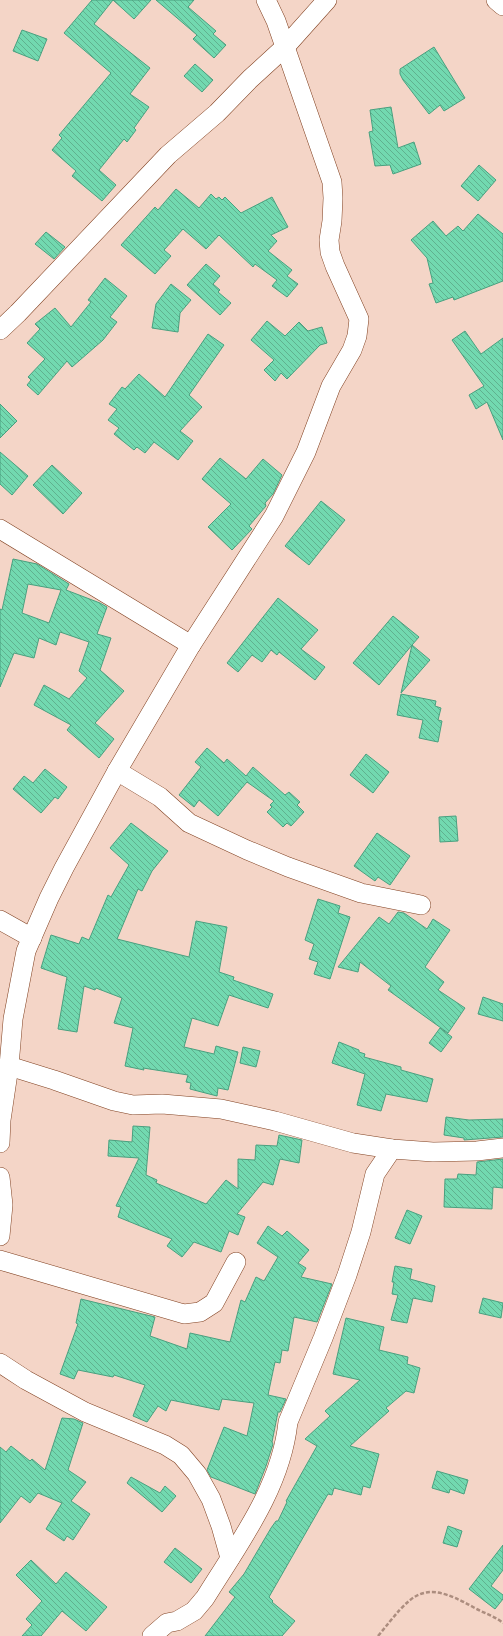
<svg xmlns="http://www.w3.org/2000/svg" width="503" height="1636" font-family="Cabin,sans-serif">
<defs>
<pattern id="building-back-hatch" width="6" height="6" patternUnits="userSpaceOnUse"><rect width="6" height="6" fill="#72d9b0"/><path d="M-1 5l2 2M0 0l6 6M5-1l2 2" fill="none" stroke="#60b18f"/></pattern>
</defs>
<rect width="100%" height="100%" fill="#f4d5c7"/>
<g fill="url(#building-back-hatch)" stroke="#49a07f" fill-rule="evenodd">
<path d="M92,0H151L134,19L113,0L94,24L150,68L130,94L149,107L134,128L136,130L127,142L124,139L99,170L116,185L102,201L72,176L76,171L52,150L62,138L59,135L111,73L64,33Z"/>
<path d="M156,0H194L188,7L216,31L213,34L226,45L214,58L193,39L197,35Z"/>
<path d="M22,30L47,39L38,61L13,51Z"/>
<path d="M434,47L465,98L444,111L440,105L429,114L403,80L400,74V69Z"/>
<path d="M195,64L213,80L202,92L184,76Z"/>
<path d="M391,107L398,148L414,142L421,164L393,174L390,165L375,166L369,132L373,131L370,110Z"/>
<path d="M479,165L496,180L478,201L461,186Z"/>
<path d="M176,189L199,208L211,194L216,199L219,197L222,200L225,197L241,213L272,197L288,227L271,235L277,241L268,251L292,270L287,276L298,284L287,297L272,286L277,280L255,264L253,267L219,235L206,249L183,229L164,250L171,256L155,274L121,245L155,207L158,210Z"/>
<path d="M478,214L503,234V281L454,300L453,297L436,303L429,284L433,283L427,258L411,240L433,221L446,236L458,226L463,231Z"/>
<path d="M46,232L65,247L54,259L35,244Z"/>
<path d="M206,264L220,276L213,284L220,290L218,292L231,303L220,315L187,285Z"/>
<path d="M105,278L127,296L110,317L117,322L103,340L72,367L67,361L38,395L27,385L31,380L28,377L45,359L27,343L40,329L35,324L55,308L71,327L91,302L88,300Z"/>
<path d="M171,284L191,300L180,313L178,332L152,328L156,304Z"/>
<path d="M267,321L285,336L299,322L308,331L322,327L327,343L320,345L287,379L281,373L275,381L264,370L274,360L251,340Z"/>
<path d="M465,331L481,354L503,338V440L487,402L476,409L469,395L484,386L452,340Z"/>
<path d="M208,334L224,345L189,395L202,407L180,431L193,441L178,460L154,442L145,453L137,447L134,450L114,434L119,428L108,420L117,409L109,404L122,387L125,389L139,374L165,397Z"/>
<path d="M0,404L17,421L0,438Z"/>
<path d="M0,452L28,476L12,495L0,484Z"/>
<path d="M220,458L246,479L263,459L282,475L273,494L265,503L266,506L249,526L252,529L232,550L208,527L231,504L202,479Z"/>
<path d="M52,465L82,493L63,514L33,485Z"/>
<path d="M321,501L345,520L309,565L285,546Z"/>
<path d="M13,559L37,564L69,584L66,590L100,603L107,607L97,634L111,638L100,670L124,691L95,723L114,739L99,758L67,730L71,725L34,705L44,685L69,699L87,678L79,671L89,642L60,632L56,645L39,638L34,658L14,653L0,687V609L2,610ZM28,584L61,590L49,623L22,613Z"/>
<path d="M278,598L318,630L301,649L325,667L315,680L279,652L277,655L271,650L262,662L252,655L238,672L227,663Z"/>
<path d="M393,616L419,637L412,645L430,660L401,693L412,645L379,685L353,663Z"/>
<path d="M401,694L436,701L435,706L441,708L438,720L442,721L438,742L419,738L423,720L397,715Z"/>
<path d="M207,748L224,763L227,759L246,776L253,767L285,795L289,792L300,802L297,805L304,812L291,826L287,823L283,827L267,812L272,807L270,805L274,801L247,782L218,816L199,800L194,807L179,795L201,767L195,762Z"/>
<path d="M366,754L389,772L373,793L350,775Z"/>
<path d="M45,769L67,787L58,799L55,797L41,813L13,789L24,776L33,783Z"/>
<path d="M456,816L458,841L440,842L439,817Z"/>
<path d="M131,823L168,851L152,871L142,891L138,889L117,939L189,957L196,921L227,927L219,972L234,977L233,980L273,994L268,1008L229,995L218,1026L192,1018L184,1047L214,1054L216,1046L238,1052L228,1090L218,1088L217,1096L190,1089L191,1083L186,1082L188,1075L143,1068L144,1070L125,1066L133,1028L114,1023L122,998L96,988L95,990L84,986L77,1032L58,1029L67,977L41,968L51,935L79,944L82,937L89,940L108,895L111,897L129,865L110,848Z"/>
<path d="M377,833L410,856L390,885L378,877L375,881L354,866Z"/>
<path d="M318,899L340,906L338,913L350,917L330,979L314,974L318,962L309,959L314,944L305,940Z"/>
<path d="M398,912L404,913L427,929L433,919L450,930L425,967L444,982L438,990L465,1008L448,1033L388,990L391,986L360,962L358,972L338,967L379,917L389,924Z"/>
<path d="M483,997L503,1004V1021L478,1014Z"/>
<path d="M440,1028L452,1037L441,1052L429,1043Z"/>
<path d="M339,1042L359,1050V1052L365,1054L364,1057L401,1067V1070L433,1079L427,1102L386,1094L381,1111L357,1105L365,1074L332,1063Z"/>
<path d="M243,1047L260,1051L256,1067L240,1063Z"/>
<path d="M446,1117L469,1120L503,1119V1137L464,1140V1138L444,1135Z"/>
<path d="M133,1126L150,1127L146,1175L157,1180L156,1183L206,1204L226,1180L238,1189V1159L255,1160L256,1145L277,1146L279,1135L302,1140L299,1163L280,1159L273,1185L263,1182L237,1214L245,1217L238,1235L229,1231L221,1252L194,1242L182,1257L167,1246L172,1239L118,1217L121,1207L116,1206L139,1158L108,1156L109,1140L132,1142Z"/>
<path d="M503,1159V1188L493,1187L492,1209L444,1207L445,1179H457L458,1174L476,1175L477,1162Z"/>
<path d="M407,1210L422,1216L410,1244L395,1238Z"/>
<path d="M268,1226L282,1236L287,1231L309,1250L298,1263L306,1268L301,1277L332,1284L317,1322L294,1317L288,1351L282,1350L280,1363L275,1362L268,1395L286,1399L280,1412H278L272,1442L273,1444L266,1466L255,1494L211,1477L207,1470L224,1427L247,1436L254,1403L222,1399L219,1410L171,1400L166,1411L158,1406L147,1422L133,1416L145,1385L114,1375L113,1377L78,1370L74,1379L60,1374L78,1324L76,1323L81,1299L155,1317L150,1336L187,1349L190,1333L230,1342L241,1300L245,1302L256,1277L264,1281L278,1257L257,1243Z"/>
<path d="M395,1266L412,1269L410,1279L435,1286L432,1302L413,1298L407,1323L391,1320L398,1295L392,1294L394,1282H392Z"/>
<path d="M483,1298L503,1303L501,1318L479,1313Z"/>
<path d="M346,1318L384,1327L379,1350L408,1357L407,1364L420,1368L414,1393L406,1391L386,1408L389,1411L350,1446L379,1454L370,1488L363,1486L361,1495L334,1488L332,1495L328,1494L269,1597L273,1601L272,1602L295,1621L282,1636H205L235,1597L229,1592L244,1574L271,1528L276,1521H278L287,1502L286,1501L317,1446L305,1439L330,1416L325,1411L360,1380L333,1374Z"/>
<path d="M62,1418L74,1419L83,1423L68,1470L86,1482L71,1501L90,1514L73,1540L67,1536L64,1541L46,1529L62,1503L38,1493L30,1503L21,1496L0,1523V1447L6,1452L11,1446L30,1461L32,1459L45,1470Z"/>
<path d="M437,1471L468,1480L464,1494L450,1489L449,1493L432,1488Z"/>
<path d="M131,1477L160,1493L165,1486L176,1496L162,1512L127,1483Z"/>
<path d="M448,1526L462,1531L457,1547L443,1543Z"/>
<path d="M503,1545V1570L491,1586L503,1595V1599L495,1609L469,1589Z"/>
<path d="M175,1548L202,1569L191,1583L164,1562Z"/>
<path d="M31,1560L56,1584L66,1572L107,1607L86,1631L62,1611L41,1636H22L32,1625L26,1619L42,1601L16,1575Z"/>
</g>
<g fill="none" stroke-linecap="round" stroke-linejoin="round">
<g stroke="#814121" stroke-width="20">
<g id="street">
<path d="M496,0L503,6"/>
<path d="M0,330L18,313L168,155L217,113L250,79L285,47L327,0"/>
<path d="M0,529L191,645"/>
<path d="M117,771L160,797L189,823L247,850L288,867L361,893L421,905"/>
<path d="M0,920L32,938"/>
<path d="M9,1066L54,1080L114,1101L133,1105L162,1104L221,1109L275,1121L353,1143L392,1149L433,1152L477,1151L503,1148"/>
<path d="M0,1143L1,1120L9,1066L13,1019L26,951L49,898L64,868L117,771L191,645L274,516L306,452L331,386L352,350L357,336L359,319L335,266L330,252L329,240L332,221L333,198L332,182L276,21L266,0"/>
<path d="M0,1177L3,1205L0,1236"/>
<path d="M0,1260L184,1314L200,1312L214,1303L236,1262"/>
<path d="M0,1363L26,1380L85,1412L165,1445L181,1455L197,1474L211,1499L221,1526L230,1558"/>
<path d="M152,1636L167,1623L177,1621L194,1611L205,1598C239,1543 281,1488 288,1422L323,1338L347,1275L361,1232L375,1174L392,1149"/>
</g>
</g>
<path stroke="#ac8d7f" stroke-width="2.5" stroke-dasharray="4 2" stroke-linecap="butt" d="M378,1636C412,1595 420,1577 473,1607C483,1613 495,1616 503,1623"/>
<use href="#street" stroke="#fff" stroke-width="19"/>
</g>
</svg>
